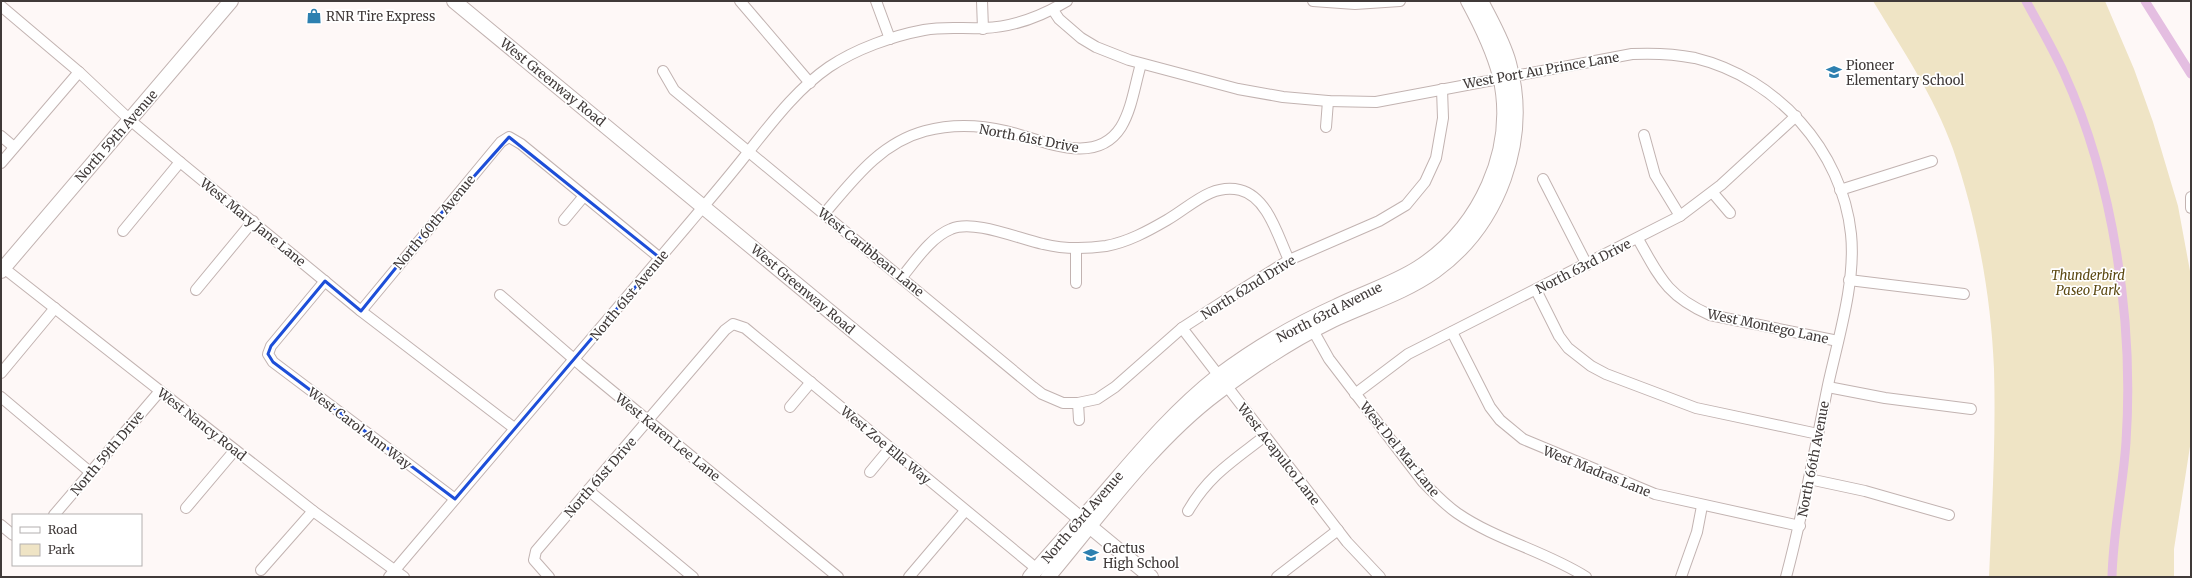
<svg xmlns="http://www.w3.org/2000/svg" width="2192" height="578" font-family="Merriweather,serif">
<rect width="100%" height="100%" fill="#fef8f7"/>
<path fill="#efe4c5" d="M1873,1H2105L2134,69L2153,122L2178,206L2190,271L2191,440L2174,549V577H1989C1992,508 1996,438 1994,369C1991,295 1977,219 1953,149C1934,96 1902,49 1873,1Z"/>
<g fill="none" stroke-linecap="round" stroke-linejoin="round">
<g stroke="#e4bee1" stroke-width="9">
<path d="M2026,1C2039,25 2053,49 2064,73C2114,182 2134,323 2126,442C2123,487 2113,532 2112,577"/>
<path d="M2145,1L2191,74"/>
</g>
<g stroke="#c2b3b1" stroke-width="12">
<g id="street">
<path d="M740,1L810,83"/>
<path d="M876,1L890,39"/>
<path d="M982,1L983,29"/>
<path d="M1313,1L1355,4L1400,1"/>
<path d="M1,6L79,72L130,120L180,162L361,311L514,428"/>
<path d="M1053,10L1059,19L1081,38L1096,47L1129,60L1238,89L1283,97L1328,101L1376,102L1632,54C1653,53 1675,54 1695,58C1777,78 1842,150 1851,234C1856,282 1838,339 1828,385C1815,449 1803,514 1786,577"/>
<path d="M663,71L674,90L1033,387L1042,394L1063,403H1078L1097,399L1115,387L1182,328L1230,297L1289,260L1379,221L1406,205L1425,182L1436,158L1443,118L1442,89"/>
<path d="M1326,127L1328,101"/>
<path d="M1644,135L1655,175L1680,216"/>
<path d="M1,136L14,147"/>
<path d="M1,163L79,72"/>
<path d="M1543,179L1587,265"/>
<path d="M1840,190L1932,161"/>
<path d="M1713,193L1730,213"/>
<path d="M2191,197V208"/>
<path d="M824,214C853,180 880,143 925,131C951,124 980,125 1006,131C1041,139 1095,168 1121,127C1132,109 1135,84 1141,64"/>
<path d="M564,220L584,196"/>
<path d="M123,231L180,162"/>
<path d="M1638,239C1660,278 1667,296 1710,315L1838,341"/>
<path d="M1076,248V283"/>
<path d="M1,266L313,511L404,577"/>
<path d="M902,277C916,260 931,237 951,229C974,219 1019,239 1043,244C1063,249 1085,249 1106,246C1128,242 1148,231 1167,220C1190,207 1211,183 1240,190C1268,197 1278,237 1289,260"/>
<path d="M1849,280L1964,294"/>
<path d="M325,281L271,346L268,354L273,362L455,499"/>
<path d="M196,290L253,221"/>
<path d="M1536,290L1559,336L1568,348L1591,366L1606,374L1696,408L1818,434"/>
<path d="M500,295L583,367L838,577"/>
<path d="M361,311L501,142L509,137L521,144L660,258"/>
<path d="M1310,325L1329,359L1423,482C1434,493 1444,504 1457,513C1496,540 1545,551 1586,577"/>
<path d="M1182,328L1347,542L1380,577"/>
<path d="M1452,332L1490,407L1500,420L1523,439L1655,494L1800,526"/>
<path d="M1,373L55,308"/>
<path d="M1828,387L1885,398L1971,409"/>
<path d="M1355,394L1408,354L1680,216L1721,185L1796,116"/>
<path d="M1,397L90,472"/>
<path d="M1078,403L1079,420"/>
<path d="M790,407L811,382"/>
<path d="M870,472L890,448"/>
<path d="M1809,479L1865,491L1949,515"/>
<path d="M588,490L693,577"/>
<path d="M186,508L235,450"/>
<path d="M1188,511C1209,475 1233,461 1265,436"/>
<path d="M54,515L160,391"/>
<path d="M1,525L13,535"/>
<path d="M261,570L313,511"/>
<path d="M389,577C488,460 588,344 687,226C708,201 729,177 749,151C773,121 797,89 829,67C856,49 892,36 924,30C945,26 964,29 984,28C1013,27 1042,16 1067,1"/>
<path d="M549,577L534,560L536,551L725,330L733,324L745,328L1037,569"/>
<path d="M909,577L965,511"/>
<path d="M1277,577L1338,530"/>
<path d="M1681,577L1697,532L1702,506"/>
</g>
</g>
<g stroke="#c2b3b1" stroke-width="16">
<g id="secondary">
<path d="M454,1L1151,577"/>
<path d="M1,271L231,1"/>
<path d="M1030,577C1051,552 1073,528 1095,504C1135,458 1170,414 1218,376C1255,348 1295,325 1337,306C1363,293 1393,284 1418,268C1480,228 1517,150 1500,76C1493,49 1481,25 1468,1"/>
<path d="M1048,577C1099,516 1154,440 1217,393C1254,365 1292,340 1333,320C1367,304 1404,293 1435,271C1499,225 1530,140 1509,63C1503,41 1491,21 1481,1"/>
</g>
</g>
<use href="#street" stroke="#fff" stroke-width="10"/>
<use href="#secondary" stroke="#fff" stroke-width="14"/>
</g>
<path fill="none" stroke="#1d4ed8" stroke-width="3" stroke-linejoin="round" d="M509,137L660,258L455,499L273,362L268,354L271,346L325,281L361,311L428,228Z"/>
<defs>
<g id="shop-bare" transform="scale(1.2)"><path d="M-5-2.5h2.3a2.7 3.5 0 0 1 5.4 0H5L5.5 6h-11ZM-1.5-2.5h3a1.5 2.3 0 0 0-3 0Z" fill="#2d80b0" stroke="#fff" stroke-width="2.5" paint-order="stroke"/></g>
<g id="school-bare" transform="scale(1.2)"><path d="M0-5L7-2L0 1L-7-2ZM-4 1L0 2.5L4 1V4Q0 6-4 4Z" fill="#2d80b0" stroke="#fff" stroke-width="2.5" paint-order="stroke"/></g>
</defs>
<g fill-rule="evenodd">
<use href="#shop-bare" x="314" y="16"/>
<use href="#school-bare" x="1834" y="72"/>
<use href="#school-bare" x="1091" y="555"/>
</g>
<g text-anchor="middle" stroke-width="3.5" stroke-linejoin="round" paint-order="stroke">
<g font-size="13" fill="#403a39" stroke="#fff" text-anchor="start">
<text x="326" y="21">RNR Tire Express</text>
<text x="1846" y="70">Pioneer<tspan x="1846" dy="15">Elementary School</tspan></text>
<text x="1103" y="553">Cactus<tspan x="1103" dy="15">High School</tspan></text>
</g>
<g font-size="13" fill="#403a39" stroke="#fff">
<text transform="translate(1541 70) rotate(-10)" y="5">West Port Au Prince Lane</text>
<text transform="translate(553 82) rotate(39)" y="5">West Greenway Road</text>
<text transform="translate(116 136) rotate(-49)" y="5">North 59th Avenue</text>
<text transform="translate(1029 138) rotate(11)" y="5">North 61st Drive</text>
<text transform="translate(253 222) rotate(39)" y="5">West Mary Jane Lane</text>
<text transform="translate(434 222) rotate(-50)" y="5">North 60th Avenue</text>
<text transform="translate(871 252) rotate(39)" y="5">West Caribbean Lane</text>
<text transform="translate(1583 266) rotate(-27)" y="5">North 63rd Drive</text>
<text transform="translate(1248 287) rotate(-32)" y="5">North 62nd Drive</text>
<text transform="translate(803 289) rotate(40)" y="5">West Greenway Road</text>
<text transform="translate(629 295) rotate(-50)" y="5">North 61st Avenue</text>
<text transform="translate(1329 312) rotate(-27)" y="5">North 63rd Avenue</text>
<text transform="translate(1768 326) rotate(12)" y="5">West Montego Lane</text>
<text transform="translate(202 424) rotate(38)" y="5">West Nancy Road</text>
<text transform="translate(360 428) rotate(37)" y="5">West Carol Ann Way</text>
<text transform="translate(668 437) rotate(39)" y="5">West Karen Lee Lane</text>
<text transform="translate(886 445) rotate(40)" y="5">West Zoe Ella Way</text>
<text transform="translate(1400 449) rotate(51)" y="5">West Del Mar Lane</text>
<text transform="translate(107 453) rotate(-50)" y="5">North 59th Drive</text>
<text transform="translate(1279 454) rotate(52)" y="5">West Acapulco Lane</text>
<text transform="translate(1813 459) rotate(-79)" y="5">North 66th Avenue</text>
<text transform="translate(1597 471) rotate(22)" y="5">West Madras Lane</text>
<text transform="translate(600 477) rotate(-49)" y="5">North 61st Drive</text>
<text transform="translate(1082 517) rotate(-49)" y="5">North 63rd Avenue</text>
</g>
<g font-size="13" font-style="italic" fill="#5b4811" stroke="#fff">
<text x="2088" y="280">Thunderbird<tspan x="2088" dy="15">Paseo Park</tspan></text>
</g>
</g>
<rect width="2192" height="578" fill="none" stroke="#403a39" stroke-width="4"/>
<rect x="12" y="514" width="130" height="52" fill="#ffffff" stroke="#b3b0b0"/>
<rect x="20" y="527" width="20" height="6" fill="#ffffff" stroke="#b3b0b0"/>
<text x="48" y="534" font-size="12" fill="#403a39">Road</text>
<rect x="20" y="544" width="20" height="12" fill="#efe4c5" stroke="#b3b0b0"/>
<text x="48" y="554" font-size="12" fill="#403a39">Park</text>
</svg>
